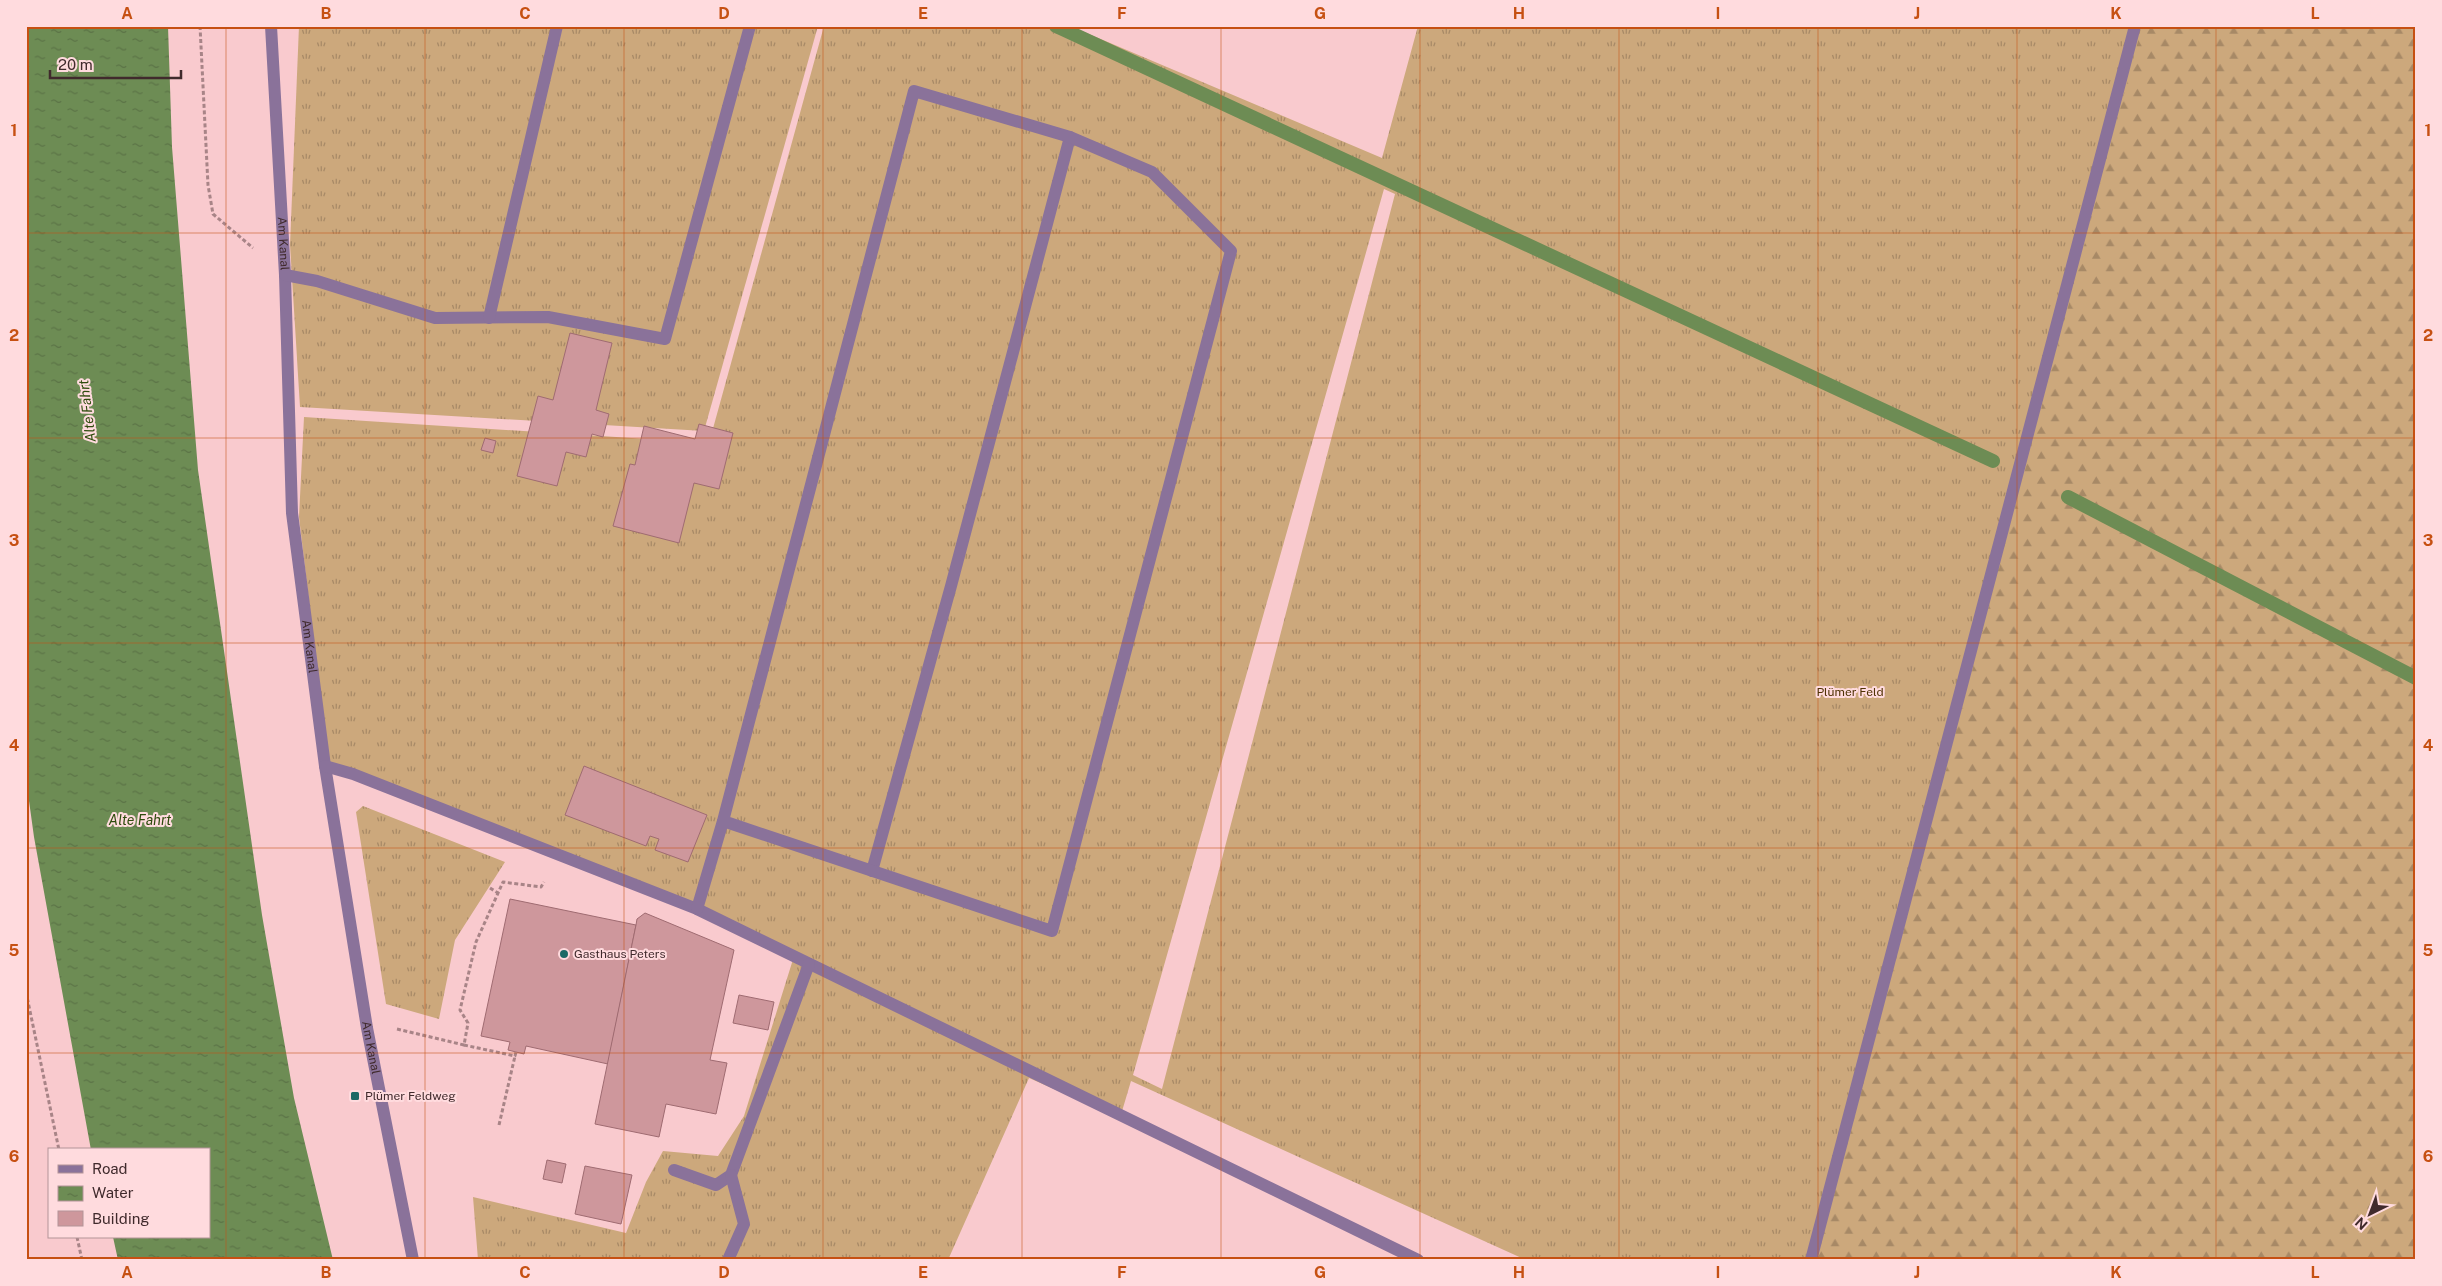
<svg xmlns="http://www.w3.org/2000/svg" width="2442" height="1286" font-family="'Public Sans',sans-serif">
<defs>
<pattern id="grass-tufts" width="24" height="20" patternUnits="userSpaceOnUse" patternTransform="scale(1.25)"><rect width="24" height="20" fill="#cca87c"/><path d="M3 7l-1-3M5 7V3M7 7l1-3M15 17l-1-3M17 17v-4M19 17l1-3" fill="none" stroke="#a78966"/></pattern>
<pattern id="forest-firs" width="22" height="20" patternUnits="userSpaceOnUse" patternTransform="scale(1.25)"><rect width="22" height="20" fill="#cca87c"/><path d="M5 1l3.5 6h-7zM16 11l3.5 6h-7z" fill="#a78966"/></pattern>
<pattern id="water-ripples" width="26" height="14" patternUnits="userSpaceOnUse" patternTransform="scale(1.25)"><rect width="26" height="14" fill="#6d8c54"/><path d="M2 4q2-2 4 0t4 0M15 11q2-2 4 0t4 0" fill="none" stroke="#5b7346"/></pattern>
</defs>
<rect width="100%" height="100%" fill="#f9cace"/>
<g fill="url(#grass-tufts)" fill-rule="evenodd">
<path d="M299,26H818L704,431L300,407L290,245Z"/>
<path d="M824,26H1070L1382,158L1418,26H2416V1260H1526L1131,1081L1120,1118L1029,1078L948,1260H478L473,1197L626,1233L646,1182L663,1151L718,1156L744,1116L795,953L328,761L299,517L304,417L709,443ZM1384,189L1395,194L1162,1089L1133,1075Z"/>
<path d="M363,806L505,862L455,940L439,1019L386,1004L356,812Z"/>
</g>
<path fill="url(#forest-firs)" d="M2142,26H2416V1260H1817Z"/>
<path fill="url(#water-ripples)" d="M26,26H168L172,147L198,470L262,915L294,1098L333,1260H118L113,1237H209V1150H91L34,837L26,779Z"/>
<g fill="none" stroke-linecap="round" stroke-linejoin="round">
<g stroke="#6d8c54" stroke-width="14">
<path d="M1056,26L1993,461"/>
<path d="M2068,497L2416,678"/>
</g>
</g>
<g fill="#ce979c" stroke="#9f6b71">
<path d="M570,333L612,343L596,410L609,414L603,437L592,434L586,457L566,452L557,486L517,476L538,396L553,400Z"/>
<path d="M699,424L733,433L719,489L694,483L679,543L613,526L630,464L635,465L644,426L695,439Z"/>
<path d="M485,438L496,441L493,453L481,450Z"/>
<path d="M584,766L707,815L688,862L655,850L659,839L650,836L646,846L565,815Z"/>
<path d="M510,899L636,925L608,1064L526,1046L524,1054L508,1050L510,1042L481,1036Z"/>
<path d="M645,913L734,950L710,1060L727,1063L716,1114L666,1104L659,1137L595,1124L636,925L637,919Z"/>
<path d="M739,995L774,1002L768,1030L733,1023Z"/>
<path d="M547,1160L566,1164L562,1183L543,1179Z"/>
<path d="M585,1166L632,1175L621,1224L575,1214Z"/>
</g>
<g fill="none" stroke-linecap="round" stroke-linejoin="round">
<g stroke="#a88487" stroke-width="3" stroke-dasharray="4 2.5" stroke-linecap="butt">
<path d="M200,26L208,185L213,214L253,248"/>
<path d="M490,888L498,893"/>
<path d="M26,992L59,1150"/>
<path d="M397,1029L464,1045L468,1023L460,1010L476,942L503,882L541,887L544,882"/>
<path d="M464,1045L515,1056L516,1052"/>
<path d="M499,1125L515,1056"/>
<path d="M77,1237L82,1260"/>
</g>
<g stroke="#8a729a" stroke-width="12">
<path id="s1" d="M271,26L285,275L292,513L325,766L367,1028L413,1260"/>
<path d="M285,275L317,281L435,318L548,317L665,339L750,26"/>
<path d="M489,318L557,26"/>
<path d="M325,766L353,774L697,909L1418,1260"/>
<path d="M872,871L951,586L1070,137"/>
<path d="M697,909L723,821L914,91L1070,137L1152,172L1231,251L1052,931L723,821"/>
<path d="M674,1170L716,1185L731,1175L809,964"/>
<path d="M728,1260L744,1224L731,1175"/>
<path d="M1811,1260L2135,26"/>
</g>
</g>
<path fill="none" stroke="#c65012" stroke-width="1" stroke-opacity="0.55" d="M226,26V1260M425,26V1260M624,26V1260M823,26V1260M1022,26V1260M1221,26V1260M1420,26V1260M1619,26V1260M1818,26V1260M2017,26V1260M2216,26V1260M26,233H2416M26,438H2416M26,643H2416M26,848H2416M26,1053H2416"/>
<g fill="#1c6966" stroke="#ffdbde" stroke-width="2">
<circle cx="564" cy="954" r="5"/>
<rect x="350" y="1091" width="10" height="10" rx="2.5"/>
</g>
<g text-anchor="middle" stroke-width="4" stroke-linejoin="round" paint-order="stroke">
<g font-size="12" fill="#402a2c" stroke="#ffdbde">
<text dy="4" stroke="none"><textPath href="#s1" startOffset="218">Am Kanal</textPath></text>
<text dy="4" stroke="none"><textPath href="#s1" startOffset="622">Am Kanal</textPath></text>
<text dy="4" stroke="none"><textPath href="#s1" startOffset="1028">Am Kanal</textPath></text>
</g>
<g font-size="12" fill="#4f3204" stroke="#ffdbde">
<text x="1850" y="696">Plümer Feld</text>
</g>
<g font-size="12" fill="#402a2c" stroke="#ffdbde" text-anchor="start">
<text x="574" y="958">Gasthaus Peters</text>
<text x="365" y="1100">Plümer Feldweg</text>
</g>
<g font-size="14" font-style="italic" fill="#2f4c0e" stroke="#ffdbde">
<text transform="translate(87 411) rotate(-97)" y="5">Alte Fahrt</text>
<text x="140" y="825">Alte Fahrt</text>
</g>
</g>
<rect width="2442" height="1286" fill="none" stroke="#ffdbde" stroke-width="55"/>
<rect x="48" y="1148" width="162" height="90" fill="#ffdbde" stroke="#b39497"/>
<rect x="58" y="1165" width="25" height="8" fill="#8a729a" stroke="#b39497"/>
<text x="92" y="1174" font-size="15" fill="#402a2c">Road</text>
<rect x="58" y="1186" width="25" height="15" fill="url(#water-ripples)" stroke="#b39497"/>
<text x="92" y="1198" font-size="15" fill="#402a2c">Water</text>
<rect x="58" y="1211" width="25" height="15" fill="#ce979c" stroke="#b39497"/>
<text x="92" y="1224" font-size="15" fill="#402a2c">Building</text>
<g transform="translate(2370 1214) rotate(222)" stroke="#ffdbde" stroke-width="4" paint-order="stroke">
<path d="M0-4L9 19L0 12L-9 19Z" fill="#402a2c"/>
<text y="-8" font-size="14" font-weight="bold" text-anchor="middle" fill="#402a2c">N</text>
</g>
<path d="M50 70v8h131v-8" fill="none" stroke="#402a2c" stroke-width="2.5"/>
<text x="58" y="70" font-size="15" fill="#402a2c" stroke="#ffdbde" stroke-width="4" paint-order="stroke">20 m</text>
<rect x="28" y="28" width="2386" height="1230" fill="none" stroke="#c65012" stroke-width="2"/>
<g font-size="16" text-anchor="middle" font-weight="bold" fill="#c65012">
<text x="127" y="19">A</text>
<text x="326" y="19">B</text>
<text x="525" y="19">C</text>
<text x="724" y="19">D</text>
<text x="923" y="19">E</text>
<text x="1122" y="19">F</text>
<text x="1320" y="19">G</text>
<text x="1519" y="19">H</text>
<text x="1718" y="19">I</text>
<text x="1917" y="19">J</text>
<text x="2116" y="19">K</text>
<text x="2315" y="19">L</text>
<text x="14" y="136">1</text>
<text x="2428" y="136">1</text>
<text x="14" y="341">2</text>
<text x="2428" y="341">2</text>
<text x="14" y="546">3</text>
<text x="2428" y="546">3</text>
<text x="14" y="751">4</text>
<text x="2428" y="751">4</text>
<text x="14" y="956">5</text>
<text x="2428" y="956">5</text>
<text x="14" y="1162">6</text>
<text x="2428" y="1162">6</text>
<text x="127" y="1278">A</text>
<text x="326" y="1278">B</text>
<text x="525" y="1278">C</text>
<text x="724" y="1278">D</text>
<text x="923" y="1278">E</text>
<text x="1122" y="1278">F</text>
<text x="1320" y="1278">G</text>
<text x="1519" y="1278">H</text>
<text x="1718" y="1278">I</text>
<text x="1917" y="1278">J</text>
<text x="2116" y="1278">K</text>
<text x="2315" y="1278">L</text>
</g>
</svg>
